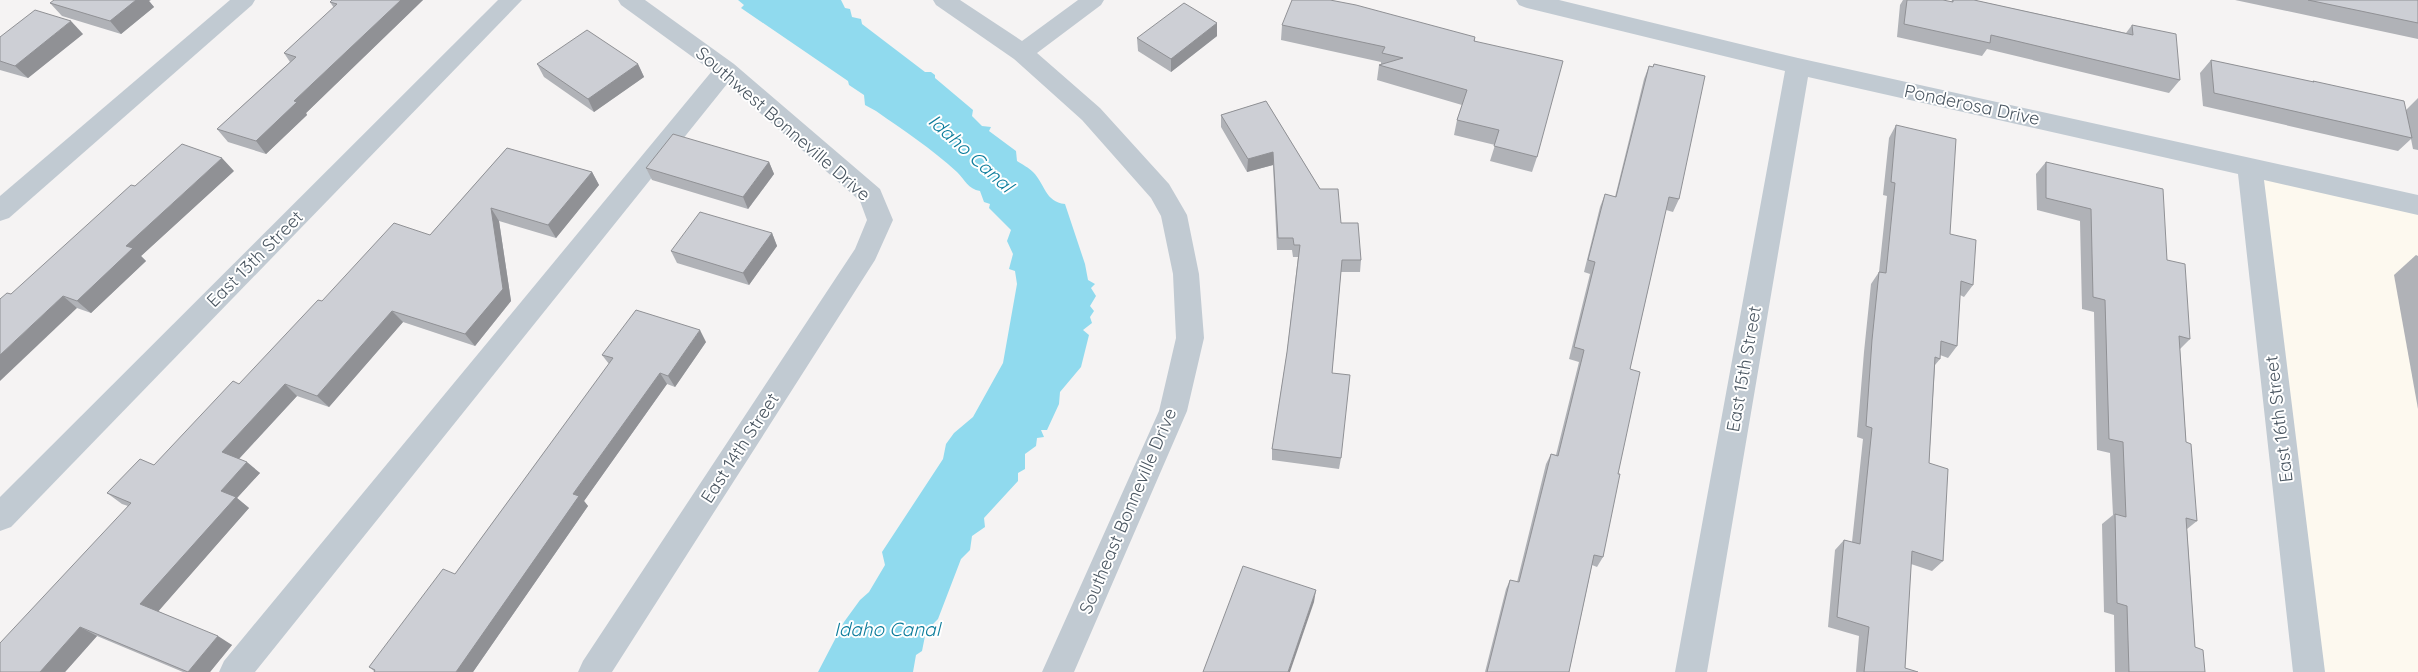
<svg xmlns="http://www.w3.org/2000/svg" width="2418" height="672" font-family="Quicksand,sans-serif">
<rect width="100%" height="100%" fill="#f5f3f3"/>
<path fill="#fdf9ef" d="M2250,167L2418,206V672H2309Z"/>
<path fill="#90daee" d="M738,0H841L845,8L850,9L852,17L861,19L862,24L925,72H931L935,75V78L973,110L972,116L982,126L991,127L989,131L1016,151L1017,161C1022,164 1029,168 1033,172C1045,184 1045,202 1065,204L1085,264L1088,280L1095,284L1091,288L1096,296L1090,306L1094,311L1090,317L1092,323L1083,330L1089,335L1081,367L1060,392L1059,404L1047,430H1041L1044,437L1037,438L1036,446L1025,454V469L1018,473V481L984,518L985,527L972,536L970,550L961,559L938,619L926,631L922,651L916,655L913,672H818L844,622L860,600L869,592L885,565L882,552L943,459L946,444L954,433L973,417L1003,363L1017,284L1015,271L1009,269L1013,254L1007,241L1011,230L989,208L990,204L984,202L980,191C968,189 965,180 957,172C932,149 903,130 876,111L865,105L864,95L849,85L848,81L741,8L744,5Z"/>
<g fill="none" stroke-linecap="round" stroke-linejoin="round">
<g fill="#c1cad2" fill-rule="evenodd">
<path d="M230,0H255L252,5L9,218L0,221V196Z"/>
<path d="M498,0H522L11,527L0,531V497Z"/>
<path d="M618,0H645L734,64L880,189L893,220L875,260L612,672H578L583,661L855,249L867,220L860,201L727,84L255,672H219L224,661L712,71L621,5Z"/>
<path d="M933,0H960L1022,41L1078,0H1104L1101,5L1037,53L1100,108L1169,184L1183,208L1187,215L1199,274L1204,338L1187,411L1074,672H1042L1159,411L1176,338L1173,274L1161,216L1151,198L1082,120L1014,59L936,5Z"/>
<path d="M1516,0H1559L1798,58L2418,195V215L2264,180L2325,672H2293L2238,174L1808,77L1707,672H1675L1785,71L1527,8L1519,5Z"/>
</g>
</g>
<g fill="#b0b2b7">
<path d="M423,0L306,113L307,115L266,154L228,142L217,129L290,62L284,53L334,8L330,2Z"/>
<path d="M1903,0H1943L1951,2L1952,0H1974L2126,33L2132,25L2180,80L2169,93L1987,49L1982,56L1897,37L1900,5Z"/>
<path d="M2235,0H2418V39Z"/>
<path d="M149,1L154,7L121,34L62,16L50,3Z"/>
<path d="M1217,23V36L1171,72L1138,51L1137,38Z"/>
<path d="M1282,25L1475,37V41L1537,157L1532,172L1490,161L1495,145L1454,135L1457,120L1462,105L1377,80L1379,65H1381V62L1281,40Z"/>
<path d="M83,34L28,78L0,70V37Z"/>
<path d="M2211,60L2312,82L2313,81L2406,110L2418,98V150L2413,149L2411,139L2398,151L2203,106L2200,73Z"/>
<path d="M537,64H638L644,77L594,112L544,77Z"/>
<path d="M1654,64L1679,199L1673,212L1666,210L1630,369L1618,474L1603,557L1597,567L1592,565L1569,672H1485L1506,589L1510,580L1517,582L1546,464L1551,454L1556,455L1579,362L1569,359L1590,274L1584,272L1600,207L1605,194L1615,197L1644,79L1649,66L1653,67Z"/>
<path d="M1266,101L1341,223L1361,260L1360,272H1341L1332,373L1341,458L1339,469L1272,460V449L1287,352L1298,257H1293L1292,250H1277L1273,165L1247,172L1221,127V115Z"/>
<path d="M1896,125L1950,234L1973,285L1964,297L1960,295L1957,346L1948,358L1940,355V359L1935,365L1929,463L1943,561L1932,571L1911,564L1905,668L1918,672H1856L1859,636L1828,627L1835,550L1844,540L1852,542L1863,439L1857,437L1864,352L1871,284L1879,272L1887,196L1883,195L1889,138Z"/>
<path d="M507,148L592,172L599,185L556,238L499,221L511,301L475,346L403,322L329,407L297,396L239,459L260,473L237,498L249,508L158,611L232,645L210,672H183L97,636L65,672H0L128,506L122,504L107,493L154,465L239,384L430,235Z"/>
<path d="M769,162L774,174L748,209L652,180L646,168Z"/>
<path d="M2046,162L2167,260L2190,339L2180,349L2186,442L2197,521L2187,529L2195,647L2205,672H2115L2114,615L2104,612L2102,524L2113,515L2110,453L2097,450L2094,312L2082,309L2080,221L2037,210L2036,174Z"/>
<path d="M234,171L141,256L146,261L91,313L77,308L11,294Z"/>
<path d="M772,233L777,246L749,285L677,263L671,251Z"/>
<path d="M2416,255L2418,256V409L2394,275Z"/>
<path d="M706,342L675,387L667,384L584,501L588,506L473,672H374V671L369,667L455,574L609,364L602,355Z"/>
</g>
<g fill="#909195">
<path d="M136,0H151L149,1L154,7L121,34L110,21Z"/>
<path d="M401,0H423L306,113L307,115L266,154L256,141L294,101Z"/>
<path d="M71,21L83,34L28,78L15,66Z"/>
<path d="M1217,23V36L1171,72V59Z"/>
<path d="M638,64L644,77L594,112L588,99Z"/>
<path d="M1273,152V165L1247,172L1248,159Z"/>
<path d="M222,158L234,171L141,256L146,261L91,313L77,301L126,246Z"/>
<path d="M769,162L774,174L748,209L743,197Z"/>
<path d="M592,172L599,185L556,238L548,225Z"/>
<path d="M491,208L499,221L511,301L475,346L465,334Z"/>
<path d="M772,233L777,246L749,285L743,273Z"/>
<path d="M63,296L77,308L0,381V355Z"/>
<path d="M392,311L403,322L329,407L317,396Z"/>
<path d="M700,330L706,342L675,387L668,376Z"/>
<path d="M660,373L667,384L584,501L588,506L473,672H456L573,494Z"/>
<path d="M285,384L297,396L235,463L222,452Z"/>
<path d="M247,462L260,473L237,498L249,508L156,614L140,604L221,491Z"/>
<path d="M1316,590L1314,602L1290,672H1288Z"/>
<path d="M80,627L97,636L65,672H40Z"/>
<path d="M218,636L232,645L210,672H188Z"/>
</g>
<g fill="#cdcfd5" stroke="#909195">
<path d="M54,0H136L110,21L50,3Z"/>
<path d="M332,0H401L294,101L297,102L256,141L217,129L296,57L284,53L337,4L330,2Z"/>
<path d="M1292,0H1330L1356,5L1475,37L1474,41L1563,61L1537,157L1494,146L1499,130L1457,120L1467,90L1379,65L1403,58L1382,53L1385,47L1282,25Z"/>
<path d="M1907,0H1943L1953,2V0H1974L2133,35L2132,25L2176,34L2180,80L1991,35L1990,43L1904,24Z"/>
<path d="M2308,0H2418V23Z"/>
<path d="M1184,3L1217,23L1171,59L1137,38Z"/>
<path d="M35,10L71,21L15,66L0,61V37Z"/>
<path d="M587,30L638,64L588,99L537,64Z"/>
<path d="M2211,60L2314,82L2313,81L2404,101L2412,138L2214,93Z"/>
<path d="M1654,64L1705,76L1679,199L1669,197L1630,369L1640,372L1618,474H1620L1603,557L1594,555L1569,672H1487L1510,580L1519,582L1551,454L1558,456L1584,350L1574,347L1595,262L1588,260L1605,194L1616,197L1649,66L1653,67Z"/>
<path d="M1266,101L1320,189H1338L1341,223H1358L1361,260H1342L1332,373L1350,375L1341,458L1272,449L1287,352L1300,245H1294L1293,238H1278L1273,152L1248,159L1221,115Z"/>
<path d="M1896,125L1956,139L1950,234L1976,240L1973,285L1961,281L1957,346L1941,341L1940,359L1935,357L1929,463L1948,469L1943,561L1912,551L1905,668L1918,672H1864L1869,627L1837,617L1844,540L1860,544L1872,428L1866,426L1872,340L1879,272L1886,273L1895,183L1891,182Z"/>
<path d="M673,134L769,162L743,197L646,168Z"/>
<path d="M182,144L222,158L126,246L133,248L77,301L63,296L0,355V299L7,293L11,294L131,185L135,186Z"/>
<path d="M507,148L592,172L548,225L491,208L503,289L465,334L392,311L317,396L285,384L222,452L247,462L221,491L236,497L140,604L218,636L188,672L80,627L40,672H0V643L131,503L107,493L140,459L154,465L233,381L239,384L318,300L322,301L394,223L430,235Z"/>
<path d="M2046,162L2163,189L2167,260L2185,264L2190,339L2179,336L2186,442L2191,444L2197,521L2186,518L2195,647L2203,650L2205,672H2129L2127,606L2117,603L2115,514L2126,517L2123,442L2109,439L2105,300L2093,297L2091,209L2046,198Z"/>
<path d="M700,212L772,233L743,273L671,251Z"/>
<path d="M636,310L700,330L668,376L660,373L573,494L579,496L456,672H374L375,670L369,667L443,569L455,574L613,358L602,355Z"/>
<path d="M1243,566L1316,590L1288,672H1203Z"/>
</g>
<g text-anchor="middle" stroke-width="4" stroke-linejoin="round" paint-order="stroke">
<g font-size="18" fill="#4a5661" stroke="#fff">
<text transform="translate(1972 105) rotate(12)" y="6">Ponderosa Drive</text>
<text transform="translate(783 124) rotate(41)" y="6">Southwest Bonneville Drive</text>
<text transform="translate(255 259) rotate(-45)" y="6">East 13th Street</text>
<text transform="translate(1744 369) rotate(-80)" y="6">East 15th Street</text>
<text transform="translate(2279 419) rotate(-97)" y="6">East 16th Street</text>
<text transform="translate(740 448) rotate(-57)" y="6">East 14th Street</text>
<text transform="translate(1128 511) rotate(-67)" y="6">Southeast Bonneville Drive</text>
</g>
<g font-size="19" font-style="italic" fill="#0c7c9b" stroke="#fff">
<text transform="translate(971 153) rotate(42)" y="7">Idaho Canal</text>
<text x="887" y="636">Idaho Canal</text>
</g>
</g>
</svg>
